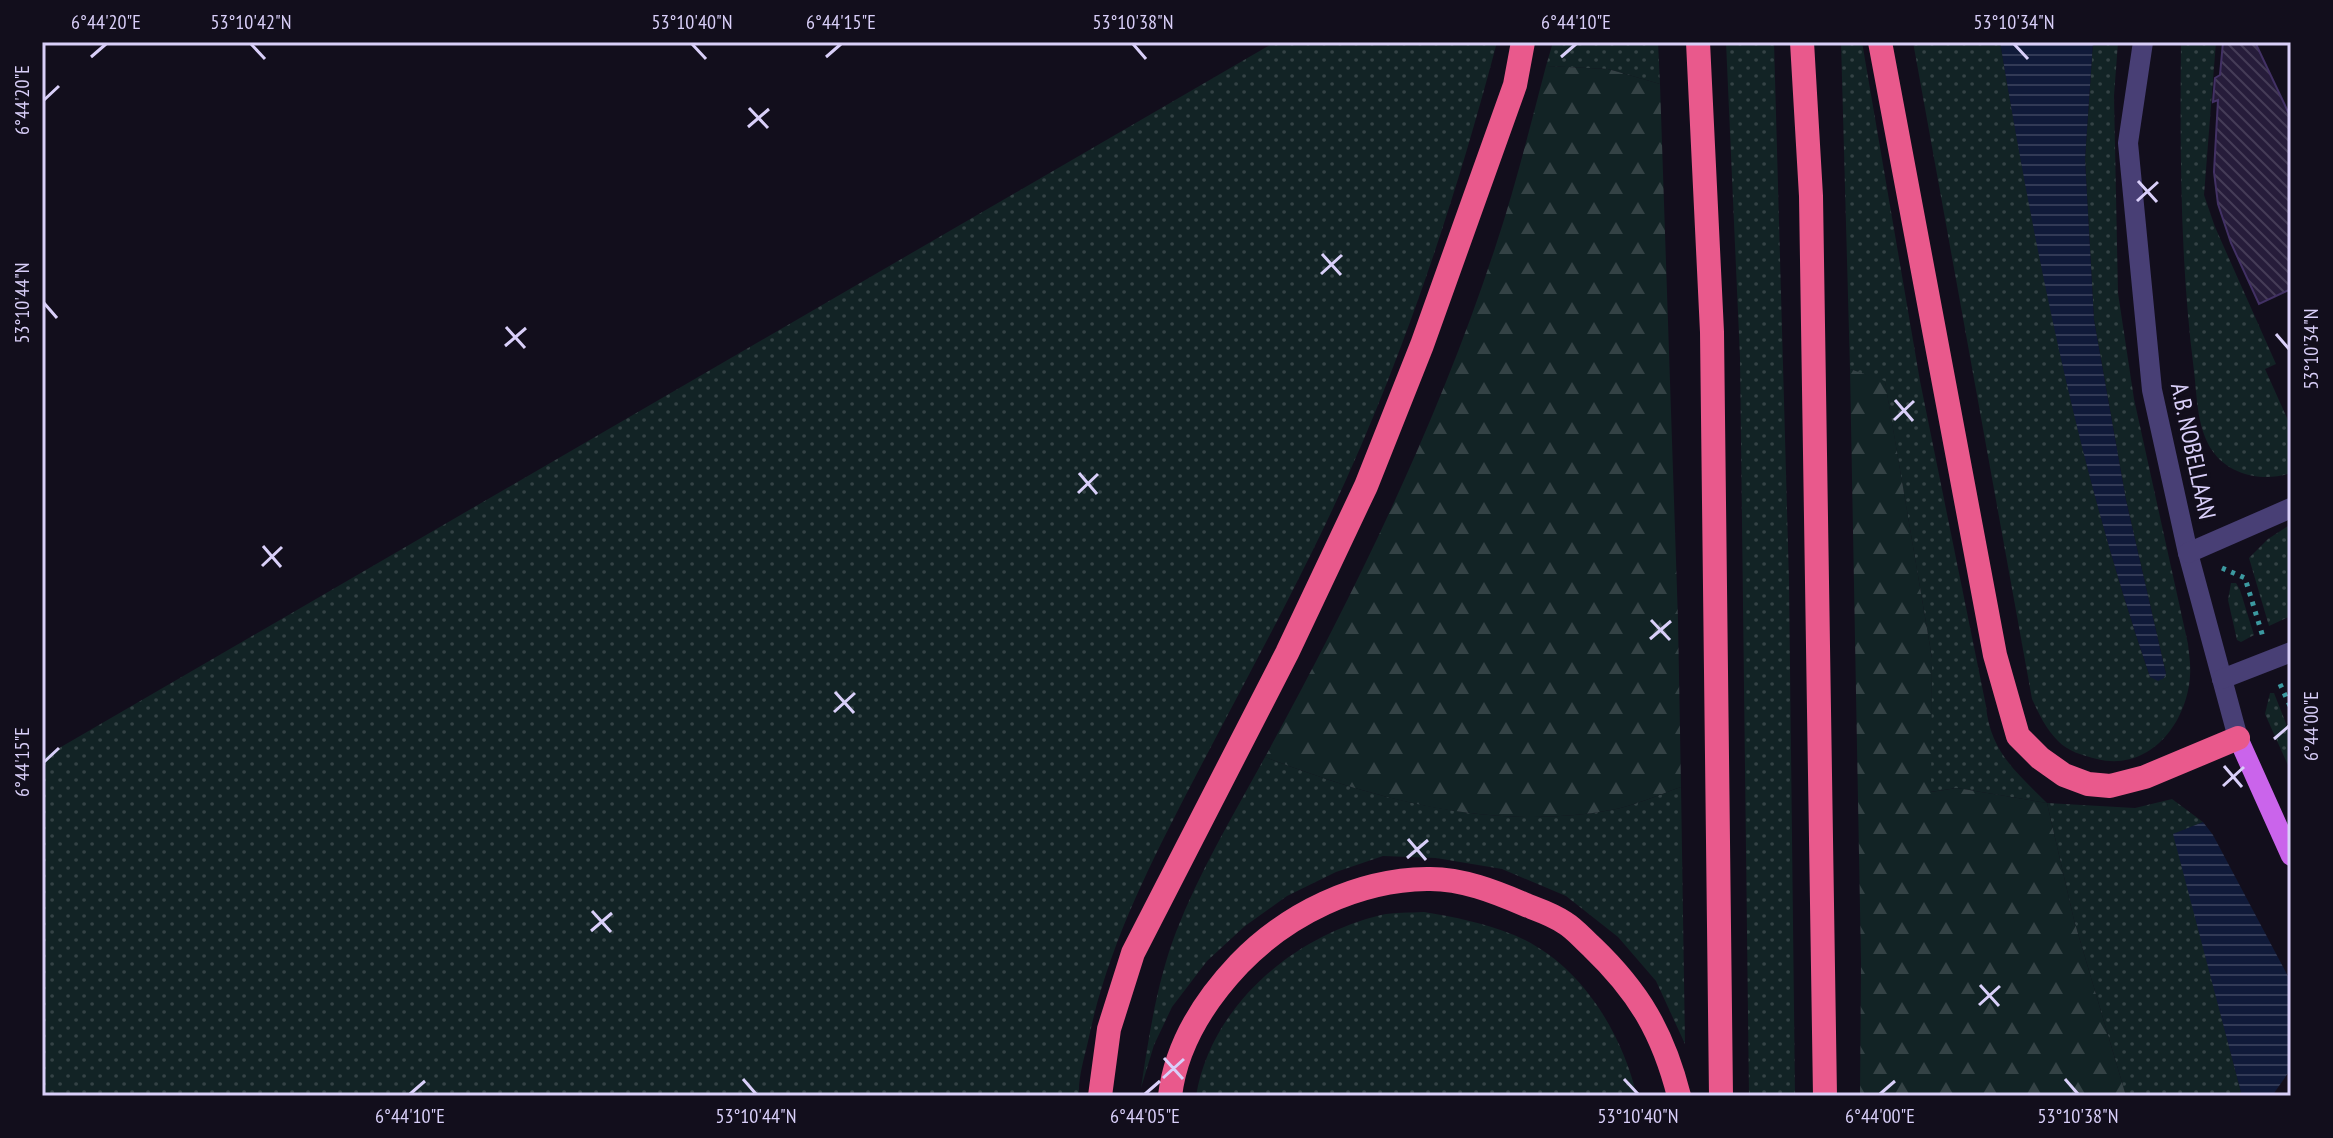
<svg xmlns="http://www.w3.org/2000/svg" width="2333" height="1138" font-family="'PT Sans Narrow',sans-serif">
<defs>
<pattern id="green-dots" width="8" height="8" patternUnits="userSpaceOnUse" patternTransform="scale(2)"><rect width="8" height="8" fill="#122325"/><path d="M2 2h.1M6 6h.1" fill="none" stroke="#344245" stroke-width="1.8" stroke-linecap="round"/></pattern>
<pattern id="forest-firs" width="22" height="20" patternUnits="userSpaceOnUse" patternTransform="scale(2)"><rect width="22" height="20" fill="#122325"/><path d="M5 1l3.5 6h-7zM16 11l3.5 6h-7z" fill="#344245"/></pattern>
<pattern id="water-rules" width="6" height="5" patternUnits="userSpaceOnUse" patternTransform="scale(2)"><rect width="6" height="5" fill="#101a39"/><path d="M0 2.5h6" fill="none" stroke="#323a56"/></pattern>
<pattern id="building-back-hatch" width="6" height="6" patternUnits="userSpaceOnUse" patternTransform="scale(2)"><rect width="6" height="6" fill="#261c3a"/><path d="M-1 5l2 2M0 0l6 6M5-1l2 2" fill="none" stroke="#453c57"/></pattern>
</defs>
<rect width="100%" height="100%" fill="#120e1c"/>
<g fill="url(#green-dots)">
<path d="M1275,42H1497C1451,217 1392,391 1311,554C1273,631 1231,708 1191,785C1149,866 1108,947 1089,1037C1085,1056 1078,1076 1079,1096H42V758Z"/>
<path d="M1553,42H1658L1660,84L1608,69L1546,66Z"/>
<path d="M1726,42H1774L1789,581L1795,1096H1749L1740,358Z"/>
<path d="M1841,42H1862L1920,381L1986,706C1990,751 2016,772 2047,803L2135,808L2172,799L2203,822L2174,834L2242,1096H2126L2074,920L2047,803L1957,788L1930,792L1932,658L1885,382L1850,369Z"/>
<path d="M1913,42H2000C2037,257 2079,470 2150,677L2166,674L2126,500L2094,320L2085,159L2093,42H2118L2114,96L2118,293L2134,399L2188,644C2189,655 2191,665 2190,676C2187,724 2149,772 2097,759C2084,756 2067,751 2058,741C2046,729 2039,714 2032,699Z"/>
<path d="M2181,42H2216L2204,195L2215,227L2276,364L2265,369L2291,427V473C2265,482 2231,476 2214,453C2197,431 2197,397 2194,371C2180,262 2180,152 2181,42Z"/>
<path d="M2291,524V616L2269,626L2249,558L2268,539Z"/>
<path d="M2231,583H2236L2240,590L2254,635L2241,642L2237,640L2228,600Z"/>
<path d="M2270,693H2274L2291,736V772L2265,714Z"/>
<path d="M1265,757C1375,799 1493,832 1611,810C1634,806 1658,795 1681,787L1685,1044L1656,981L1618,937L1566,896L1502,869L1436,858L1383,856L1336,872L1287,896L1245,926L1207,961L1172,1007L1154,1045L1141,1088C1149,1035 1157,982 1176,932C1199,872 1234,814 1265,757Z"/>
<path d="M1424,912C1455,917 1484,923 1514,935C1579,962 1621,1030 1637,1096H1196C1211,1005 1294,936 1381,915C1394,912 1410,913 1424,912Z"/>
</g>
<g fill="url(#forest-firs)">
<path d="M1546,66L1608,69L1660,84L1678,620L1681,787C1658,795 1634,806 1611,810C1492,832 1375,799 1265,757C1354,594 1437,425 1495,248C1515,188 1530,127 1546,66Z"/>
<path d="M1850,369L1885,381L1932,658L1931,792L1957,788L2047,803L2074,920L2126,1096H1860L1861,962Z"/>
</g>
<g fill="url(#water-rules)">
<path d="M2000,42H2093L2085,159L2094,320L2126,500L2166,674L2164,678L2158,681L2150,677C2079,470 2036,257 2000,42Z"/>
<path d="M2203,822L2213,835L2291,982V1069L2272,1096H2242L2173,834Z"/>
</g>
<path fill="url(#building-back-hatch)" stroke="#423164" stroke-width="2" d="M2223,42H2255L2291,118V289L2259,304L2231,243L2218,204L2214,172L2218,100L2213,102L2215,78L2220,75Z"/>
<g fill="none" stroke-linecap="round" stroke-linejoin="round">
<g stroke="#3c99a0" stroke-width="5" stroke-dasharray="4 6" stroke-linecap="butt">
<path d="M2222,568L2245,578L2263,637"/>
<path d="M2280,684L2291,708"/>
</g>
<g stroke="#483f75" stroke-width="20">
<path d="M2143,42L2128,143L2152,390L2188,553L2238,738"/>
<path d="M2188,553L2291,508"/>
<path d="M2222,679L2291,652"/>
</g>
<path stroke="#ca64eb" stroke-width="20" d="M2238,738L2291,856"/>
<g stroke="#e9598c" stroke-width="24">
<path d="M1698,42L1712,332L1721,1096"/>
<path d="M1802,42L1811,196L1825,1096"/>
<path d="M1880,42L1995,655L2018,736L2040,758L2064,775L2088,784L2110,786L2145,777L2238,738"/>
<path d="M1100,1096L1109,1029L1133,953L1287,653L1366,486L1422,345L1515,85L1523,42"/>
<path d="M1170,1096C1176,1045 1204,1001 1239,964C1287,914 1357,880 1427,879C1461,878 1496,892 1526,905C1539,910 1554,915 1565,923C1575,929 1583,939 1592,947C1639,992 1663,1033 1679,1096"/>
</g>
</g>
<path fill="none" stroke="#d9cff9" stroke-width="3" d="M251,44L265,59M692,44L706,59M1133,44L1146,59M2014,44L2028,59M91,57L106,44M826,57L841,44M1561,57L1576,44M44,100L59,86M749,108L768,128M748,127L769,109M2138,181L2157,202M2137,201L2158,182M1322,254L1341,275M1321,274L1342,255M44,303L57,318M506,327L525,348M2276,334L2289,349M505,346L526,328M1895,400L1913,421M1894,420L1914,401M1079,473L1097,494M1078,493L1098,474M263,546L281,567M262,566L282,547M1651,620L1670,640M1650,639L1671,621M835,692L854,713M834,712L855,693M2274,739L2289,726M44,762L59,748M2224,766L2242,787M2223,786L2244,767M1408,839L1426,860M1407,858L1428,840M592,911L611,932M591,931L612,913M1980,985L1999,1006M1979,1005L2000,986M1164,1058L1183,1079M1163,1078L1184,1059M743,1079L756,1094M1624,1079L1638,1094M2065,1079L2078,1094M410,1094L425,1081M1145,1094L1160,1081M1880,1094L1895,1081"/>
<g text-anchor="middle" stroke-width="7" stroke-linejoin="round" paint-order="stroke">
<g font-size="24" fill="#d9cff9" stroke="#120e1c">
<text transform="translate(2193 451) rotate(78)" y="8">A.B. NOBELLAAN</text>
</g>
</g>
<rect width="2333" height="1138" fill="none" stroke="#120e1c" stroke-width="88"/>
<rect x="44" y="44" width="2245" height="1050" fill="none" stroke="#d9cff9" stroke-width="3"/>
<g font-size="20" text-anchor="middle" fill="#d9cff9">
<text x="106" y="29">6°44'20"E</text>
<text x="251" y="29">53°10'42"N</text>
<text x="692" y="29">53°10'40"N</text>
<text x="841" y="29">6°44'15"E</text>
<text x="1133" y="29">53°10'38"N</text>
<text x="1576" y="29">6°44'10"E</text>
<text x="2014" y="29">53°10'34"N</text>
<text transform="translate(22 100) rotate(-90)" y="7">6°44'20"E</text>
<text transform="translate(22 303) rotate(-90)" y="7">53°10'44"N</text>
<text transform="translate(2311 349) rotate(-90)" y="7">53°10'34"N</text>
<text transform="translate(2311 726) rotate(-90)" y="7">6°44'00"E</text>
<text transform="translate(22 762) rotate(-90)" y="7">6°44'15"E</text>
<text x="410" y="1123">6°44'10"E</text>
<text x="756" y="1123">53°10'44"N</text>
<text x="1145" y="1123">6°44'05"E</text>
<text x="1638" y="1123">53°10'40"N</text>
<text x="1880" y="1123">6°44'00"E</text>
<text x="2078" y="1123">53°10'38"N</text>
</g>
</svg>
